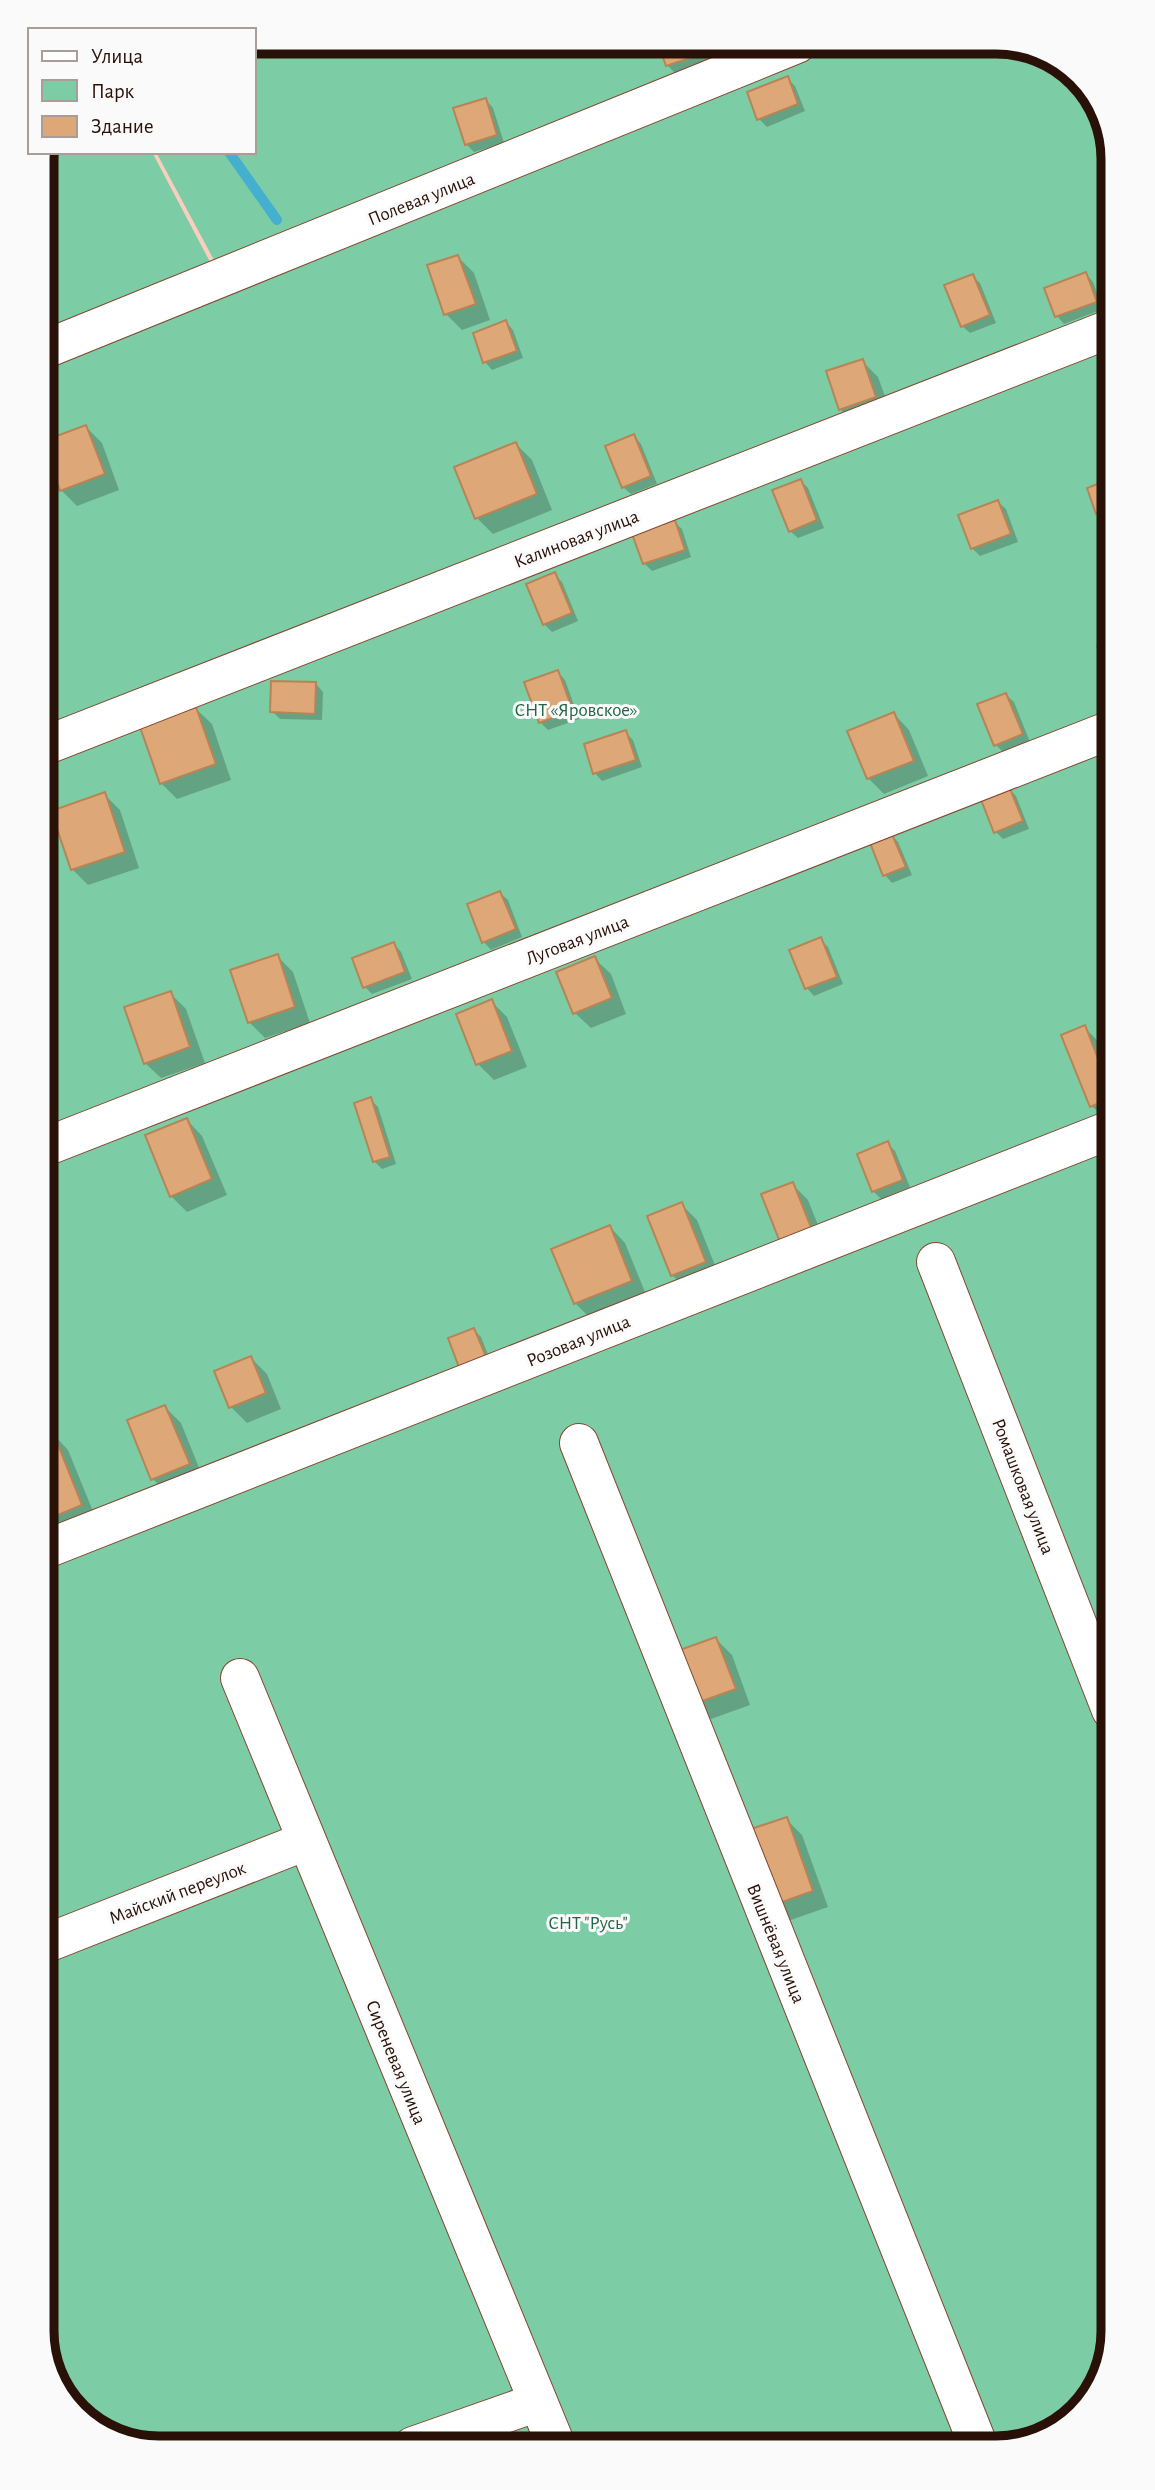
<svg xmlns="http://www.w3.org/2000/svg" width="1155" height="2490" font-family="'Alegreya Sans',sans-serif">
<rect width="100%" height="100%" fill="#f9cebe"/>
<path fill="#7ccca5" d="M1004,42L1067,66L1107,121L1113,2331L1093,2396L1034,2442L151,2448L87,2424L48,2369L42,152H152L210,262L214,260L156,152H254V49Z"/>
<g fill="#0003">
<path d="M993,42L977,49L971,43Z"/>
<path d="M709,45L714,60L675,73L667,65L661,46Z"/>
<path d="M787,78L795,86L805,111L767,127L759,119Z"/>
<path d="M486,100L493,108L504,143L474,152L466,144Z"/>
<path d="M458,257L474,273L490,320L462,330L446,314Z"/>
<path d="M1086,274L1093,282L1103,309L1064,324L1057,316Z"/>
<path d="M972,276L980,283L996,323L970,333L962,326Z"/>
<path d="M506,322L513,330L523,358L492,370L485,362Z"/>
<path d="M862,361L878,377L891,413L856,425L840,409Z"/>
<path d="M86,427L102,443L119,490L77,506L61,490L43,443Z"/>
<path d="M634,436L641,444L657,484L631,494L623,487Z"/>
<path d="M516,444L532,460L552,510L493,534L477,518L456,468Z"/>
<path d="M801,481L808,488L824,528L798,538L790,531Z"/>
<path d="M1108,482V519L1105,520L1098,513Z"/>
<path d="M998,502L1006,509L1018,542L980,556L972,548Z"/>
<path d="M674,522L682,529L691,557L652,571L644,563Z"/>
<path d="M554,574L562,582L578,621L552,632L544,624Z"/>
<path d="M558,672L565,680L579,719L548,730L540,722Z"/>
<path d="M316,684L323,692L322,720L280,719L272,711Z"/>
<path d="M1006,695L1014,702L1030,742L1003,752L996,745Z"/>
<path d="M196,709L212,724L231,780L177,799L161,783Z"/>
<path d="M894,714L909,730L928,776L884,794L868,778Z"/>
<path d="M625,732L633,740L642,767L602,781L595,773Z"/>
<path d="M1008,788L1016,796L1029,829L1003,839L996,832Z"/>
<path d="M104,794L120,810L139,868L88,885L72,869Z"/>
<path d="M890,834L898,842L912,875L892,883L885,875Z"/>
<path d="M500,893L508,900L522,937L491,950L484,942Z"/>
<path d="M44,903L58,931L44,937Z"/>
<path d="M820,939L828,947L843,984L814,996L807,988Z"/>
<path d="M394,944L401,952L412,979L372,994L365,987Z"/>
<path d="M277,956L293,972L310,1023L265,1038L249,1022Z"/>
<path d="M595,959L611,974L626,1014L591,1028L575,1013Z"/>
<path d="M170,993L186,1009L205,1063L161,1078L145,1063Z"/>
<path d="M491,1001L507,1017L527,1067L494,1080L478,1064Z"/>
<path d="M1084,1027L1100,1043L1109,1066L1108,1122L1092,1106L1063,1036Z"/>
<path d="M370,1099L378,1107L396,1164L382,1169L374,1161Z"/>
<path d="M187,1120L202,1136L227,1195L187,1212L171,1196Z"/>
<path d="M887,1143L895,1151L910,1187L881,1199L873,1191Z"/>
<path d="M792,1184L808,1200L826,1245L782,1241Z"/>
<path d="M681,1204L697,1220L720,1278L688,1291L672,1275Z"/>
<path d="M610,1227L625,1243L647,1297L591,1319L575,1303Z"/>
<path d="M474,1330L481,1337L493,1367L469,1376Z"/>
<path d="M251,1358L267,1374L281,1409L247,1423L231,1407L216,1372Z"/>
<path d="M165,1407L181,1423L204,1480L168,1495L153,1479Z"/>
<path d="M53,1434L68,1450L97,1521L62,1535L46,1519V1437Z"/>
<path d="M716,1639L732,1655L750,1705L711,1719L695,1703Z"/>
<path d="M786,1819L802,1835L828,1907L788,1921L772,1905Z"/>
</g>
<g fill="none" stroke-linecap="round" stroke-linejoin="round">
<path stroke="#45afcf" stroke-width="10" d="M229,152L277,220"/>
</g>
<g fill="#dda777" stroke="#b88455" stroke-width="2">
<path d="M705,45L708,52L666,66L659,46Z"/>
<path d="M788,76L798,104L757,120L747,92Z"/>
<path d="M486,98L497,135L465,145L453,108Z"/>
<path d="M458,255L476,304L444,315L427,265Z"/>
<path d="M1086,272L1097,302L1055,317L1044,288Z"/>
<path d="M973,274L990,315L961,327L944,285Z"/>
<path d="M506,320L517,351L483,363L473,333Z"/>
<path d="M863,359L876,397L839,410L826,371Z"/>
<path d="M86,425L105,474L60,491L43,441Z"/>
<path d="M634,434L651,476L622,488L605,446Z"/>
<path d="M516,442L537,494L475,519L454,467Z"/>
<path d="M801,479L817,520L789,532L772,490Z"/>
<path d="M1108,480V509L1096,514L1087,488Z"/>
<path d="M998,500L1011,534L971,549L958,515Z"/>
<path d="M675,520L685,550L643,564L632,534Z"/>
<path d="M555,572L572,613L543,625L526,584Z"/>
<path d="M1108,642V675L1097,646Z"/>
<path d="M558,670L573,711L539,723L524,682Z"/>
<path d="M271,681L316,682L315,714L270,712Z"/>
<path d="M1006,693L1023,734L994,746L977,704Z"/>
<path d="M196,707L216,764L160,784L140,727Z"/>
<path d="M894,712L914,761L867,779L847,731Z"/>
<path d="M626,730L636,760L593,774L584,744Z"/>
<path d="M1009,786L1023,821L994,833L980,797Z"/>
<path d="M105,792L125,852L71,870L51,811Z"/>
<path d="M891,832L906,867L883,876L869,840Z"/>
<path d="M500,891L516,929L482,943L467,904Z"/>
<path d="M44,904L52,924L44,926Z"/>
<path d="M821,937L837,977L805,989L789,950Z"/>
<path d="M394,942L405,972L363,988L352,958Z"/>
<path d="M278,954L295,1007L248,1023L230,970Z"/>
<path d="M595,956L612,998L573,1014L556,972Z"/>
<path d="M171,991L190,1047L144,1064L124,1007Z"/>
<path d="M492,999L512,1051L476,1065L456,1014Z"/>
<path d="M1085,1025L1109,1087V1099L1090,1107L1061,1035Z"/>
<path d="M371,1097L390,1157L373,1162L354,1103Z"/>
<path d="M187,1118L212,1179L170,1197L145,1135Z"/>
<path d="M888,1141L903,1180L872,1192L857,1154Z"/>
<path d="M793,1182L812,1230L780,1242L761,1194Z"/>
<path d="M682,1202L706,1262L671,1276L647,1216Z"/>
<path d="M610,1225L632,1281L574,1304L551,1249Z"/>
<path d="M474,1328L487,1359L460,1370L448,1338Z"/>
<path d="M251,1356L266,1393L229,1408L214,1371Z"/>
<path d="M165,1405L190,1464L151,1480L127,1420Z"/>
<path d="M53,1432L82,1505L46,1520V1435Z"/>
<path d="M716,1637L736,1689L694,1704L674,1652Z"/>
<path d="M787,1817L813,1891L771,1906L745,1831Z"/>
</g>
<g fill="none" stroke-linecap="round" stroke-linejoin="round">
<g stroke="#834730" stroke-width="40">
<g id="minor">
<path d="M43,350L797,44"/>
<path d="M44,746L1107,330"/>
<path d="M45,1147L1108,731"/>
<path d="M936,1262L1111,1710"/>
<path d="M579,1443L977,2442"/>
<path d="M46,1549L1110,1130"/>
<path d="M240,1678L556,2445"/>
<path d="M47,1943L306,1841"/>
<path d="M413,2446L538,2402"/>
</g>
</g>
<use href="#minor" stroke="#fff" stroke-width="38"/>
</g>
<g text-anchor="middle" stroke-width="6" stroke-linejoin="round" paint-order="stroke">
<g font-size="19" fill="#2a1107" stroke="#fafafa">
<text transform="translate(421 198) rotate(-22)" y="7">Полевая улица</text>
<text transform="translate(576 538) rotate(-21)" y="7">Калиновая улица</text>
<text transform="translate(577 939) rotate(-21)" y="7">Луговая улица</text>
<text transform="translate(578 1340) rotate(-22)" y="7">Розовая улица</text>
<text transform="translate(1024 1486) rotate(69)" y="7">Ромашковая улица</text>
<text transform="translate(177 1892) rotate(-21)" y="7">Майский переулок</text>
<text transform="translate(777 1943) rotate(68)" y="7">Вишнёвая улица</text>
<text transform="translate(397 2062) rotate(68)" y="7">Сиреневая улица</text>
</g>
<g font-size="19" fill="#246549" stroke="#fafafa">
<text x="576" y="716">СНТ «Яровское»</text>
<text x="588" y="1929">СНТ "Русь"</text>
</g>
</g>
<path d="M0 0H1155V2490H0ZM159 54H996A105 105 0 0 1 1101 159V2331A105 105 0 0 1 996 2436H159A105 105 0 0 1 54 2331V159A105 105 0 0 1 159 54Z" fill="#fafafa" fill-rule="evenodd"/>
<path fill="none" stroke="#2a1107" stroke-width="9" d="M159 54H996A105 105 0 0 1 1101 159V2331A105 105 0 0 1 996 2436H159A105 105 0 0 1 54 2331V159A105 105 0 0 1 159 54Z"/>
<rect x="28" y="28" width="228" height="126" fill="#fafafa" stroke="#a79d99" stroke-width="2"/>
<rect x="42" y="51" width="35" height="10" fill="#ffffff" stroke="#a79d99" stroke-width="2"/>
<text x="91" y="63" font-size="21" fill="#2a1107">Улица</text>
<rect x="42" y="80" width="35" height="21" fill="#7ccca5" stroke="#a79d99" stroke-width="2"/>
<text x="91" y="98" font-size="21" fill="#2a1107">Парк</text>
<rect x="42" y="116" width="35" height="21" fill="#dda777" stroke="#a79d99" stroke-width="2"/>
<text x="91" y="133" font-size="21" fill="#2a1107">Здание</text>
</svg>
